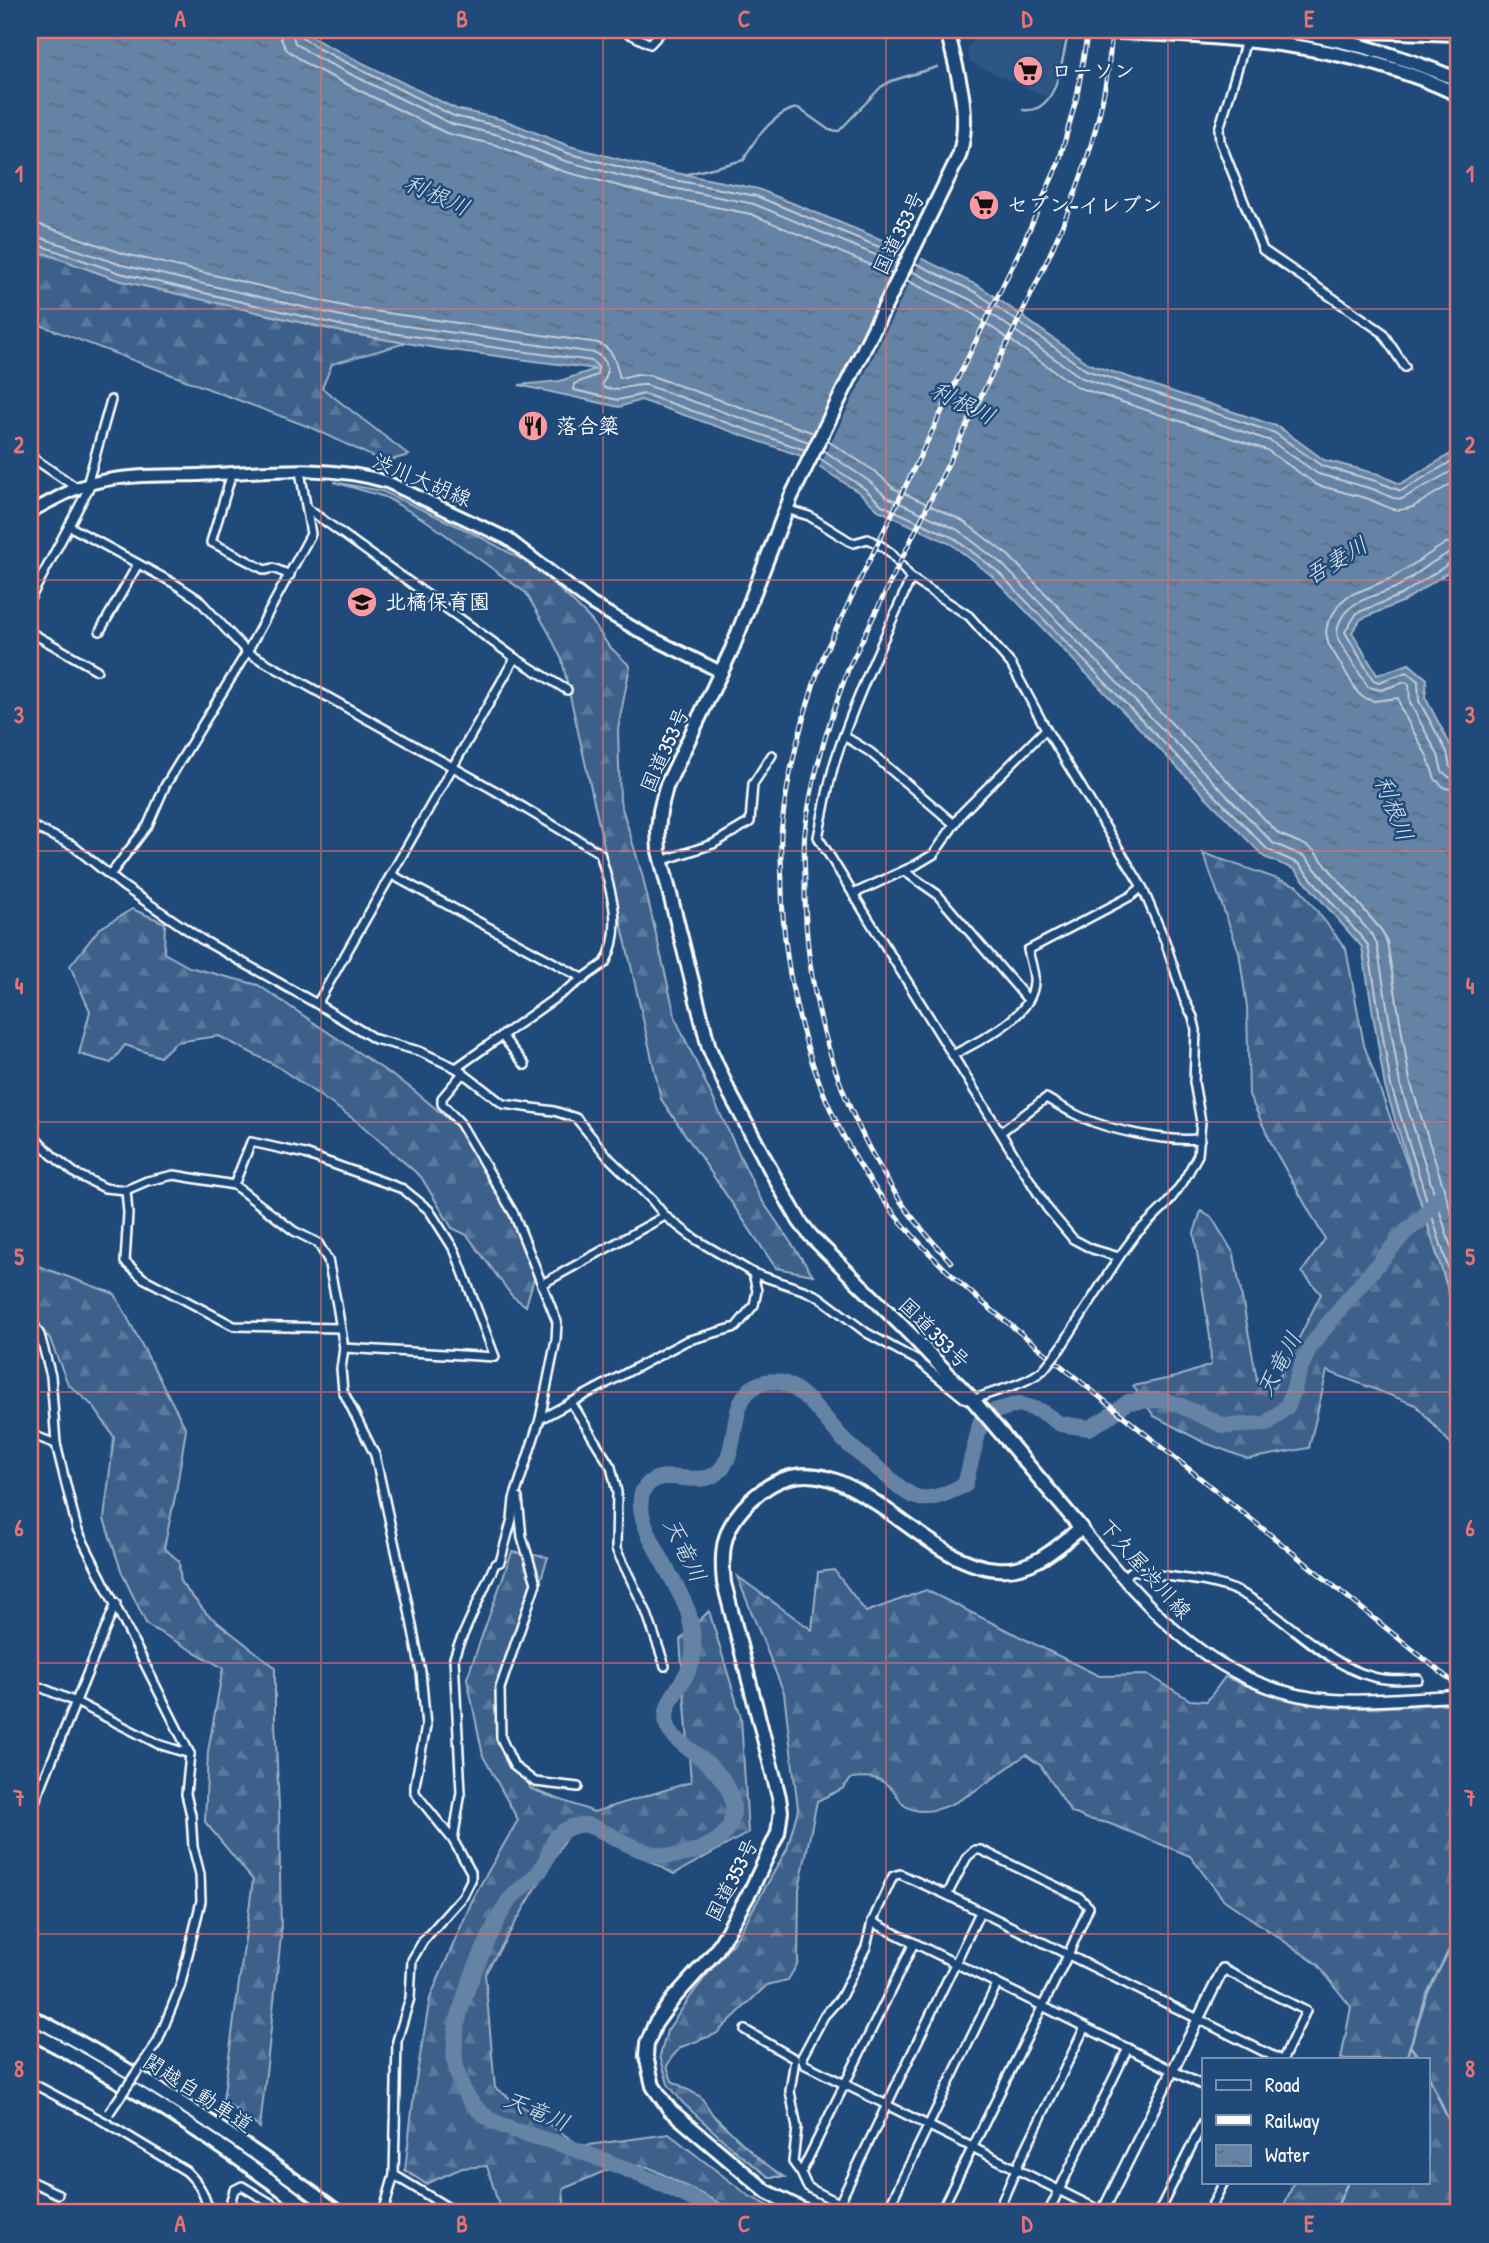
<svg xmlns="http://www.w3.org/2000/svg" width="1489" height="2243" font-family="'Patrick Hand','Klee One',sans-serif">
<defs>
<pattern id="forest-firs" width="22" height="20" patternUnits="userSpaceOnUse" patternTransform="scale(1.75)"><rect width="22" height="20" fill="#3c618b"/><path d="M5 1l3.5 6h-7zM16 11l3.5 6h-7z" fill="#59799c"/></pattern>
<pattern id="water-ripples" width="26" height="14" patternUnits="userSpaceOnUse" patternTransform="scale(1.75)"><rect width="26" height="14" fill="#6583a4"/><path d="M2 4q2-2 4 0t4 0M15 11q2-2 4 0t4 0" fill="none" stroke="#5b6d81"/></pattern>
</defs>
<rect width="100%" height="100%" fill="#1f4a7a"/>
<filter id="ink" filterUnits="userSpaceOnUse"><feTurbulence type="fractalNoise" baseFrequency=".0143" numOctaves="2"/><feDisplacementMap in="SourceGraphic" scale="14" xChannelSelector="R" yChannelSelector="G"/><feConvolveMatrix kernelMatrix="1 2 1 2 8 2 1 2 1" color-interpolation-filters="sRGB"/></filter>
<g filter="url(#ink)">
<path fill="#2e5683" d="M977,36L1064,37L1054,83L1046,97L970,62L967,49Z"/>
<g fill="url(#forest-firs)" stroke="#9eb0c5" stroke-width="2">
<path d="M30,248L118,280L347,333L406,343L332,364L322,388L409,455L384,462L312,428L37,324L30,318Z"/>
<path d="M334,482L382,491L475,534L532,565L569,598L592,621L608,645L630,666L618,729L620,801L642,874L676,1020L759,1196L813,1275L776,1268L661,1099L562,660L549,633L526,593L428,522L385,497Z"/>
<path d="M1203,853L1298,886L1346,949L1364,1045L1419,1197L1459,1325V1453L1416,1405L1327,1371L1309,1448L1248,1459L1203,1442L1154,1416L1133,1386L1176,1377L1211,1365L1210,1337L1194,1233L1201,1211L1212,1218L1234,1254L1258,1385L1274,1388L1321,1294L1302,1272L1325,1239L1275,1151L1249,1095L1247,1007L1239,952Z"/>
<path d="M132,909L165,923L164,953L189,967L258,985L411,1088L459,1128L508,1211L534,1278L526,1306L512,1296L467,1235L452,1228L421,1177L358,1122L275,1065L219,1036L176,1042L160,1057L125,1045L111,1063L79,1054L90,1011L70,966L99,929Z"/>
<path d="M30,1263L115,1294L186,1429L176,1492L164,1548L179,1561L181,1583L207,1614L275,1667V1722L279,1807L281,1937L260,2128L223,2100L253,1880L205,1822L208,1751L223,1668L147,1625L122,1573L104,1519L114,1437L93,1406L68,1384L49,1337L30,1327Z"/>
<path d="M512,1552L548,1557L496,1718L531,1789L594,1812L691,1782L680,1640L709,1611L741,1717L748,1833L674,1874L609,1838L573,1826L485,1974L495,2088L581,2146L669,2134L749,2196L783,2213H739L648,2167L621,2164L563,2189L565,2213H501L487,2166L462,2168L426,2184L405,2170L415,2085L430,1998L475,1894L518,1820L483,1756L467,1678Z"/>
<path d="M834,1570L866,1612L926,1590L1099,1676L1149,1675L1190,1700L1207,1701L1225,1677C1247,1686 1269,1695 1292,1701C1346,1714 1404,1705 1459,1703V2213H1281L1294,2182H1428V2059H1341L1351,2007L1317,1964L1223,1899L1190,1856L1108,1823L1087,1819L1071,1812L1041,1766L1026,1755C996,1773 941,1828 905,1806C901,1803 898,1797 895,1793C883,1777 870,1776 852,1778L842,1789L817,1801L799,1889L798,1963L788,1980L767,1985L716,2034L681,2047L672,2057L667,2066L672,2081L701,2097L713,2115L759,2159L784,2177H769L734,2150L683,2103L668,2084L660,2056L667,2031L695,1990L736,1939L787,1849L798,1809L784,1693L737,1576L812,1630L818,1572Z"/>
</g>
<path fill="url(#water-ripples)" stroke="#a3b5c8" stroke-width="2" d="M30,30H302L322,43L456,109L504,120L569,146L656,169L758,189L887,242L981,287L1089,364L1279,427L1324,460L1378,474L1400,484L1459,449V565L1404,601L1361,619L1352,632L1377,675L1409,664L1427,679L1425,697L1453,750L1459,782V1325L1385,1087L1362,947L1294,869L1264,857L991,575L951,544L878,510L860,493L804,457L641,400L619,407L519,385L560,381L596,369L436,348L347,333L118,280L30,248Z"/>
<path fill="#1f4a7a" d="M905,247L923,255L818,469L800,459Z"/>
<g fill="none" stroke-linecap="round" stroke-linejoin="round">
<g stroke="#c1cddb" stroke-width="2">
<path d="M280,30L281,39L286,49L308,65L446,133L496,145L562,171L650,194L751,214L892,274"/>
<path d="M291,30L295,43L314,56L452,124L499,135L565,161L652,184L754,204L897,264"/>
<path d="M300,30L302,37L319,49L454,116L502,127L567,153L654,176L756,196L901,256"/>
<path d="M30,223L41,225L125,254L352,308L598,343C616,351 615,363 620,378L637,374L649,375L814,433"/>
<path d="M30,234L122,265L350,318L595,353C609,360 610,372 602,384L604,388C623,392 629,384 646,385L809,442"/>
<path d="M30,242L120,273L348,327L592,361L598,367L597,375L574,384V390L618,400L644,394L805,450"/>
<path d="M915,263L977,293L1086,370L1275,433L1322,466L1376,481L1401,491L1459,457"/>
<path d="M911,271L973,301L1082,378L1271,441L1318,474L1373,489L1393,498L1402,499L1459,467"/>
<path d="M906,280L967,310L1077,387L1267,450L1317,485L1369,499L1389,508L1400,510L1413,507L1459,479"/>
<path d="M828,441L876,472L893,488L963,521L1009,556L1279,834L1305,845L1314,851L1382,931L1387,942L1410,1081L1459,1237"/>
<path d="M823,450L869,481L887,497L958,530L1002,564L1273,843L1305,857L1374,937L1377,945L1400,1084L1459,1273"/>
<path d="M819,458L864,488L882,505L954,538L996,570L1268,850L1299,864L1368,945L1391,1086L1459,1302"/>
<path d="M1459,540L1446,543L1392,578L1348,596L1340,603L1328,622L1326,632L1328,643L1358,693L1364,698L1374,701L1398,698L1401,709L1428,758L1435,779L1445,788L1459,790"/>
<path d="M1459,551C1440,552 1415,577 1397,587C1383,594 1363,597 1351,607C1341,615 1334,629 1339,641L1368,687L1381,690L1405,682L1409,684L1410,703L1438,755L1442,771L1450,778L1459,780"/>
<path d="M1459,560L1453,561L1401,595L1357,613L1345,632L1373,680L1379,682L1407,672L1418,681L1419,701L1447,752L1450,767L1454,770L1459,771"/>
</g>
<g stroke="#a3b5c8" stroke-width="2.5">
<path d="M1023,110C1057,114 1061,63 1067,39"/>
<path d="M684,175L744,160C752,141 776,111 798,108L829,130L839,131L881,87L891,81L937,67"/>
<path d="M1410,2046L1420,2059"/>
<path d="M1406,2059L1427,1994L1453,1942L1459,1935"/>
<path d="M1428,2074L1459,2144"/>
<path d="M1334,2213L1348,2182"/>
</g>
<path stroke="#6583a4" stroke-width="16" d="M719,2213C671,2186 618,2165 566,2146C542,2137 505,2132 484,2115C431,2072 461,1999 485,1947C493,1931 499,1912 511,1898C520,1888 532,1881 540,1871C553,1852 548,1831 579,1825C589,1823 599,1830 608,1834C642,1852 668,1866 705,1847C721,1840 731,1831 733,1812C735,1781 706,1762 684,1745C677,1739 672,1736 668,1728C658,1702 691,1680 693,1655C695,1642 692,1628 689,1615C681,1584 629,1521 643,1491C659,1460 700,1494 721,1469C741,1446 727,1400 757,1385C794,1367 823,1419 844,1440C857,1453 873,1464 887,1476C896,1484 908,1496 920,1498C934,1500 952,1491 965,1485L981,1421L991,1412L1019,1404L1041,1411L1060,1424L1089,1428L1107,1418L1128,1402L1155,1400H1164L1179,1405L1224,1426L1266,1424L1288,1406L1300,1369L1310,1347L1343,1305L1407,1230L1419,1222L1438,1198"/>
<g stroke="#fff" stroke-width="12">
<g id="minor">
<path d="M622,30L650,44L663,30"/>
<path d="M1246,41L1219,129L1220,141L1263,250L1382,332L1405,367"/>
<path d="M30,456L77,488"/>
<path d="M232,473L211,542L265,570L273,568L290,575"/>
<path d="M87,485L111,400"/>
<path d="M308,509L515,658L567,690"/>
<path d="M786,509L809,516L849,541L854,543L868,539L880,545L891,553L911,578L969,616L1011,664L1046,729L1142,887L1165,941L1184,999L1193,1017L1196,1030L1194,1082L1201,1122L1198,1155L1183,1182L1167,1204L1136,1234L1119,1257L1060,1349"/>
<path d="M69,526L175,584L198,599L247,652L494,790L600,853C610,889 625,927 605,963L456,1068"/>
<path d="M911,578C885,637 856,696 836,758C828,783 824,811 818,837L1047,1208L1073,1239L1092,1249L1119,1257"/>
<path d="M30,599L91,484"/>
<path d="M100,631L138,564"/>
<path d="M30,632L97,670"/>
<path d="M844,736L870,752L954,824"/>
<path d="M30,825L72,845L123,886L201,939L317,1004L375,1039L419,1051L456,1068L503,1104L554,1111L576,1118L609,1158L652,1200L665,1216L695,1239L753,1273L806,1291L819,1297L867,1333L918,1361L964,1398L973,1400C995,1390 1025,1385 1043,1370"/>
<path d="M661,861L713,844L750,822L753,784L772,755"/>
<path d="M904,871L937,894L1028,1000"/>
<path d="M110,875L148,825L165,786L247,652L311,534L300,471"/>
<path d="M392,875L584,979"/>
<path d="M853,894L914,866L934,854L962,813L1046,729"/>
<path d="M317,1004L515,658"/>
<path d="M502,1036L525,1065"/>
<path d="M953,1055C980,1040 1037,1016 1034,977C1033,968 1030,959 1028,950L1131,896L1142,887"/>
<path d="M30,1132L52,1155L76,1174L105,1188L126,1190L147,1181L174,1175L234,1185L294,1231L318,1243L328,1260L337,1305L344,1348L341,1369L343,1391L375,1455L408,1605L421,1672L426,1726L415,1785V1793L453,1840L471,1872V1880L463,1896L423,1941L412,1960L410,1998L397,2041L394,2175L383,2213"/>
<path d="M1001,1132L1046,1098C1055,1103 1065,1109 1075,1114C1106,1130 1165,1142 1200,1139"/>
<path d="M234,1185L251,1142L305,1154L403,1189L429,1210L455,1251L495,1357L344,1348"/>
<path d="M126,1190L128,1213L125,1262L143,1278L234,1326L340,1328"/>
<path d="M542,1284L665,1216"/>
<path d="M30,1318L40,1335L51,1376L56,1444L77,1529L190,1754L186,1794L191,1815L193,1847L200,1874L201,1901L180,1987L158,2041"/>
<path d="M571,1402L611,1467L617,1492L616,1549L646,1611L665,1666"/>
<path d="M540,1419L686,1341L736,1327L754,1305L757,1291L753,1273"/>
<path d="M30,1434L56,1444"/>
<path d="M518,1498L522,1537L536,1583L500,1688L501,1738L514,1766L535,1782L578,1787"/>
<path d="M1122,1578L1133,1570C1167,1579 1207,1577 1239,1592C1282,1613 1325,1664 1370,1676C1386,1681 1402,1680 1418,1679"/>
<path d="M30,1683L76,1702L158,1744L190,1754"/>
<path d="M30,1814L116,1603"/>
<path d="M453,1840L461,1792L454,1658L458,1646L495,1564L500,1562L512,1519L514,1499L540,1419L556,1340L557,1322L514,1214L460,1123L442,1104V1098L463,1073"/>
<path d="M872,1922L1204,2086"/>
<path d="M1223,1969L1306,2011L1283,2059"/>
<path d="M745,2030L795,2059L790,2091L797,2128L793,2162L801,2173"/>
<path d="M30,2082L103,2121L186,2171C200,2184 205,2195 209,2213"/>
<path d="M394,2175L457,2213"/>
<path d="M30,2181L58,2194"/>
<path d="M839,2204L980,1912"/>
<path d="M233,2213L231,2200L234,2190L242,2186L287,2213"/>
<path d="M859,2213L811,2189L807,2186L801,2173L914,1943"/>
<path d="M886,2213L997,1984"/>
<path d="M940,2213L1068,1955L1089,1907L1080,1898L981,1850H975L967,1857L947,1895"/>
<path d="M997,2213L1016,2169L1085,2027"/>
<path d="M1048,2213L1128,2048"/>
<path d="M1105,2213L804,2064L802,2057L824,2016L841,1997L866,1947L872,1922L893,1876L900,1874L947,1895L1279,2059"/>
<path d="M1158,2213L1204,2121"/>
<path d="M1208,2213L1224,2182"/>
</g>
</g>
<g stroke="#fff" stroke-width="14">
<path id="tertiary" d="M1102,2213L1223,1969"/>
</g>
<g stroke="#fff" stroke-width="15">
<path id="secondary" d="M1081,1528C1148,1610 1218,1692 1332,1700C1374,1703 1417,1697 1459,1696"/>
</g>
<g stroke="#fff" stroke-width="16">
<path id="primary" d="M30,512C50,502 70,489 93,483C127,474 165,476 200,475C262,472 327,463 387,482L508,539L592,604L646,635L721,672"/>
</g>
<g stroke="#fff" stroke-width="18">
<g id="trunk">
<path d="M1063,30C1195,35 1338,36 1459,95"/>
<path d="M1279,30C1342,37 1401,56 1459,80"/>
<path d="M1335,30L1459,34"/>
<path d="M810,2213L767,2192L670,2110L653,2086L646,2056L647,2044L655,2024L673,1999L716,1951L751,1890L778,1833L781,1811L779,1797L724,1583C720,1547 724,1526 751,1500C837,1418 913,1564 997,1569C1033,1572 1056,1548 1081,1528L973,1400L910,1334L811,1236L800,1222L781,1189L728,1090L709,1048L659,851L658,831L660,811L666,787L732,649L791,497L959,156C972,115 957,71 947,30"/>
</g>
</g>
<g stroke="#fff" stroke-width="18">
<g id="motorway">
<path d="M30,2016C139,2072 241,2140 339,2213"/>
<path d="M30,2032C130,2083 224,2146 314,2213"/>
</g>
</g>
<use href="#minor" stroke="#1f4a7a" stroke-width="7"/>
<use href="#tertiary" stroke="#1f4a7a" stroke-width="9"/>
<use href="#secondary" stroke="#1f4a7a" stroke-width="10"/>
<use href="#primary" stroke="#1f4a7a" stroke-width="10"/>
<use href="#trunk" stroke="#1f4a7a" stroke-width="12"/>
<use href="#motorway" stroke="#1f4a7a" stroke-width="12"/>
<g stroke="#fff" stroke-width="5">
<g id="rail">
<path d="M1088,30L1077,96L1059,162L1022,246L824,654C804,710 789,765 782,824C779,845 782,867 782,888C783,980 810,1083 858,1162C889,1214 932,1259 977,1298L1459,1687"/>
<path d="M951,1262C932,1241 913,1220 897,1196C837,1103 804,995 805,884C805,867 803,849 805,831C812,775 829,720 849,667C895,572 942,477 988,382C1044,268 1104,159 1112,30"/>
</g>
</g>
<use href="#rail" stroke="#1f4a7a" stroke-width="2.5" stroke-dasharray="8" stroke-linecap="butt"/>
<g stroke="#fff" stroke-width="12" stroke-linecap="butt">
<g id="minor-bridge">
<path d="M1043,1370L1060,1349"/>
<path d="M109,2113L158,2041"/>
</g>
</g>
<use href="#minor-bridge" stroke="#1f4a7a" stroke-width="7"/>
</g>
</g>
<path fill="none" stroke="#e47373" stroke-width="2" stroke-opacity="0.55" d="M321,30V2213M603,30V2213M886,30V2213M1168,30V2213M30,309H1459M30,580H1459M30,851H1459M30,1122H1459M30,1392H1459M30,1663H1459M30,1934H1459"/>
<defs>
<g id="supermarket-disc" transform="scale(1.575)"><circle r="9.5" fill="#ff9aa2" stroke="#1f4a7a"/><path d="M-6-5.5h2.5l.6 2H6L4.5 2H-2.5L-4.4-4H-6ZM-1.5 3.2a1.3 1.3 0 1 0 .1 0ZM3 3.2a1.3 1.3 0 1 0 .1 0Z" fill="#111"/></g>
<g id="restaurant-disc" transform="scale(1.575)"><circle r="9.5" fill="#ff9aa2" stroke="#1f4a7a"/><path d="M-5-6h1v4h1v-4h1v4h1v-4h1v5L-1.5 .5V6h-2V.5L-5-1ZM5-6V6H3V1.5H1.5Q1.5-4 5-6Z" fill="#111"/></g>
<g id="school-disc" transform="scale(1.575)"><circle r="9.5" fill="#ff9aa2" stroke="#1f4a7a"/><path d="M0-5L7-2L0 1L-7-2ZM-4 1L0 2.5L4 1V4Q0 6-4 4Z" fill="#111"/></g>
</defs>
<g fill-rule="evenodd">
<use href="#supermarket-disc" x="1028" y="71"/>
<use href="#supermarket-disc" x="984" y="205"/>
<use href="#restaurant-disc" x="533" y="426"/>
<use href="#school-disc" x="362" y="602"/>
</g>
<g text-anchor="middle" stroke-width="5" stroke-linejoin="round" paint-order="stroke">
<g font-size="21" font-weight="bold" fill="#fff" stroke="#1f4a7a" text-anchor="start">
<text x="1051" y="78">ローソン</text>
<text x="1007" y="212">セブン-イレブン</text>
<text x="556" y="433">落合簗</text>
<text x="385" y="609">北橘保育園</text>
</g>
<g font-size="21" fill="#fff" stroke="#1f4a7a">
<text transform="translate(899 233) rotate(-64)" y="7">国道353号</text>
<text transform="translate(422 480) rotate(23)" y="7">渋川大胡線</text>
<text transform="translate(665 750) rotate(-66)" y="7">国道353号</text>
<text transform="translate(934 1333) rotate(45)" y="7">国道353号</text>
<text transform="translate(1145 1569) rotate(48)" y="7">下久屋渋川線</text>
<text transform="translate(732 1880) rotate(-63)" y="7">国道353号</text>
<text transform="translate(198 2093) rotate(33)" y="7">関越自動車道</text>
</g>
<g font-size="23" font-style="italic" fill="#d8e0e8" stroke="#1f4a7a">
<text transform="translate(437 195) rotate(24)" y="8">利根川</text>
<text transform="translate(963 403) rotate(26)" y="8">利根川</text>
<text transform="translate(1336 560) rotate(-31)" y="8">吾妻川</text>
<text transform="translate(1394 808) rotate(69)" y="8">利根川</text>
<text transform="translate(1279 1364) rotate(-62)" y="8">天竜川</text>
<text transform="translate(685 1550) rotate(64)" y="8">天竜川</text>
<text transform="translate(537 2111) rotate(23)" y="8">天竜川</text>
</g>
</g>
<rect width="1489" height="2243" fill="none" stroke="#1f4a7a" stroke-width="77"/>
<rect x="1202" y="2058" width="228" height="126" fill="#1f4a7a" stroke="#7992af" stroke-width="2"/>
<rect x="1216" y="2080" width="35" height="10" fill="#1f4a7a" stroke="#7992af" stroke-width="2"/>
<text x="1265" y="2092" font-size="21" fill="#ffffff">Road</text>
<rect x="1216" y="2115" width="35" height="10" fill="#ffffff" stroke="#7992af" stroke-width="2"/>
<text x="1265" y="2128" font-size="21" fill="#ffffff">Railway</text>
<rect x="1216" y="2145" width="35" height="21" fill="url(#water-ripples)" stroke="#7992af" stroke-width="2"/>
<text x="1265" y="2162" font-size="21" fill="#ffffff">Water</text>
<rect x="38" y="38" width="1412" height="2166" fill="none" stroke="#e47373" stroke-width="2.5"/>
<g font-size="23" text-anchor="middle" font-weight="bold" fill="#e47373">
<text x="180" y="27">A</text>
<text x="462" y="27">B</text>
<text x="744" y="27">C</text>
<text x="1027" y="27">D</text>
<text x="1309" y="27">E</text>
<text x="19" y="182">1</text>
<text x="1470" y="182">1</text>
<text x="19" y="453">2</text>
<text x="1470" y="453">2</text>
<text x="19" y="723">3</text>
<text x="1470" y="723">3</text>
<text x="19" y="994">4</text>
<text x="1470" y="994">4</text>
<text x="19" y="1265">5</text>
<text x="1470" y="1265">5</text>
<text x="19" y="1536">6</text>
<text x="1470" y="1536">6</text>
<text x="19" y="1806">7</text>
<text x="1470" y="1806">7</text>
<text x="19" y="2077">8</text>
<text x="1470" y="2077">8</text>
<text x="180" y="2232">A</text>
<text x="462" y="2232">B</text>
<text x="744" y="2232">C</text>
<text x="1027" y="2232">D</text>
<text x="1309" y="2232">E</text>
</g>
</svg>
